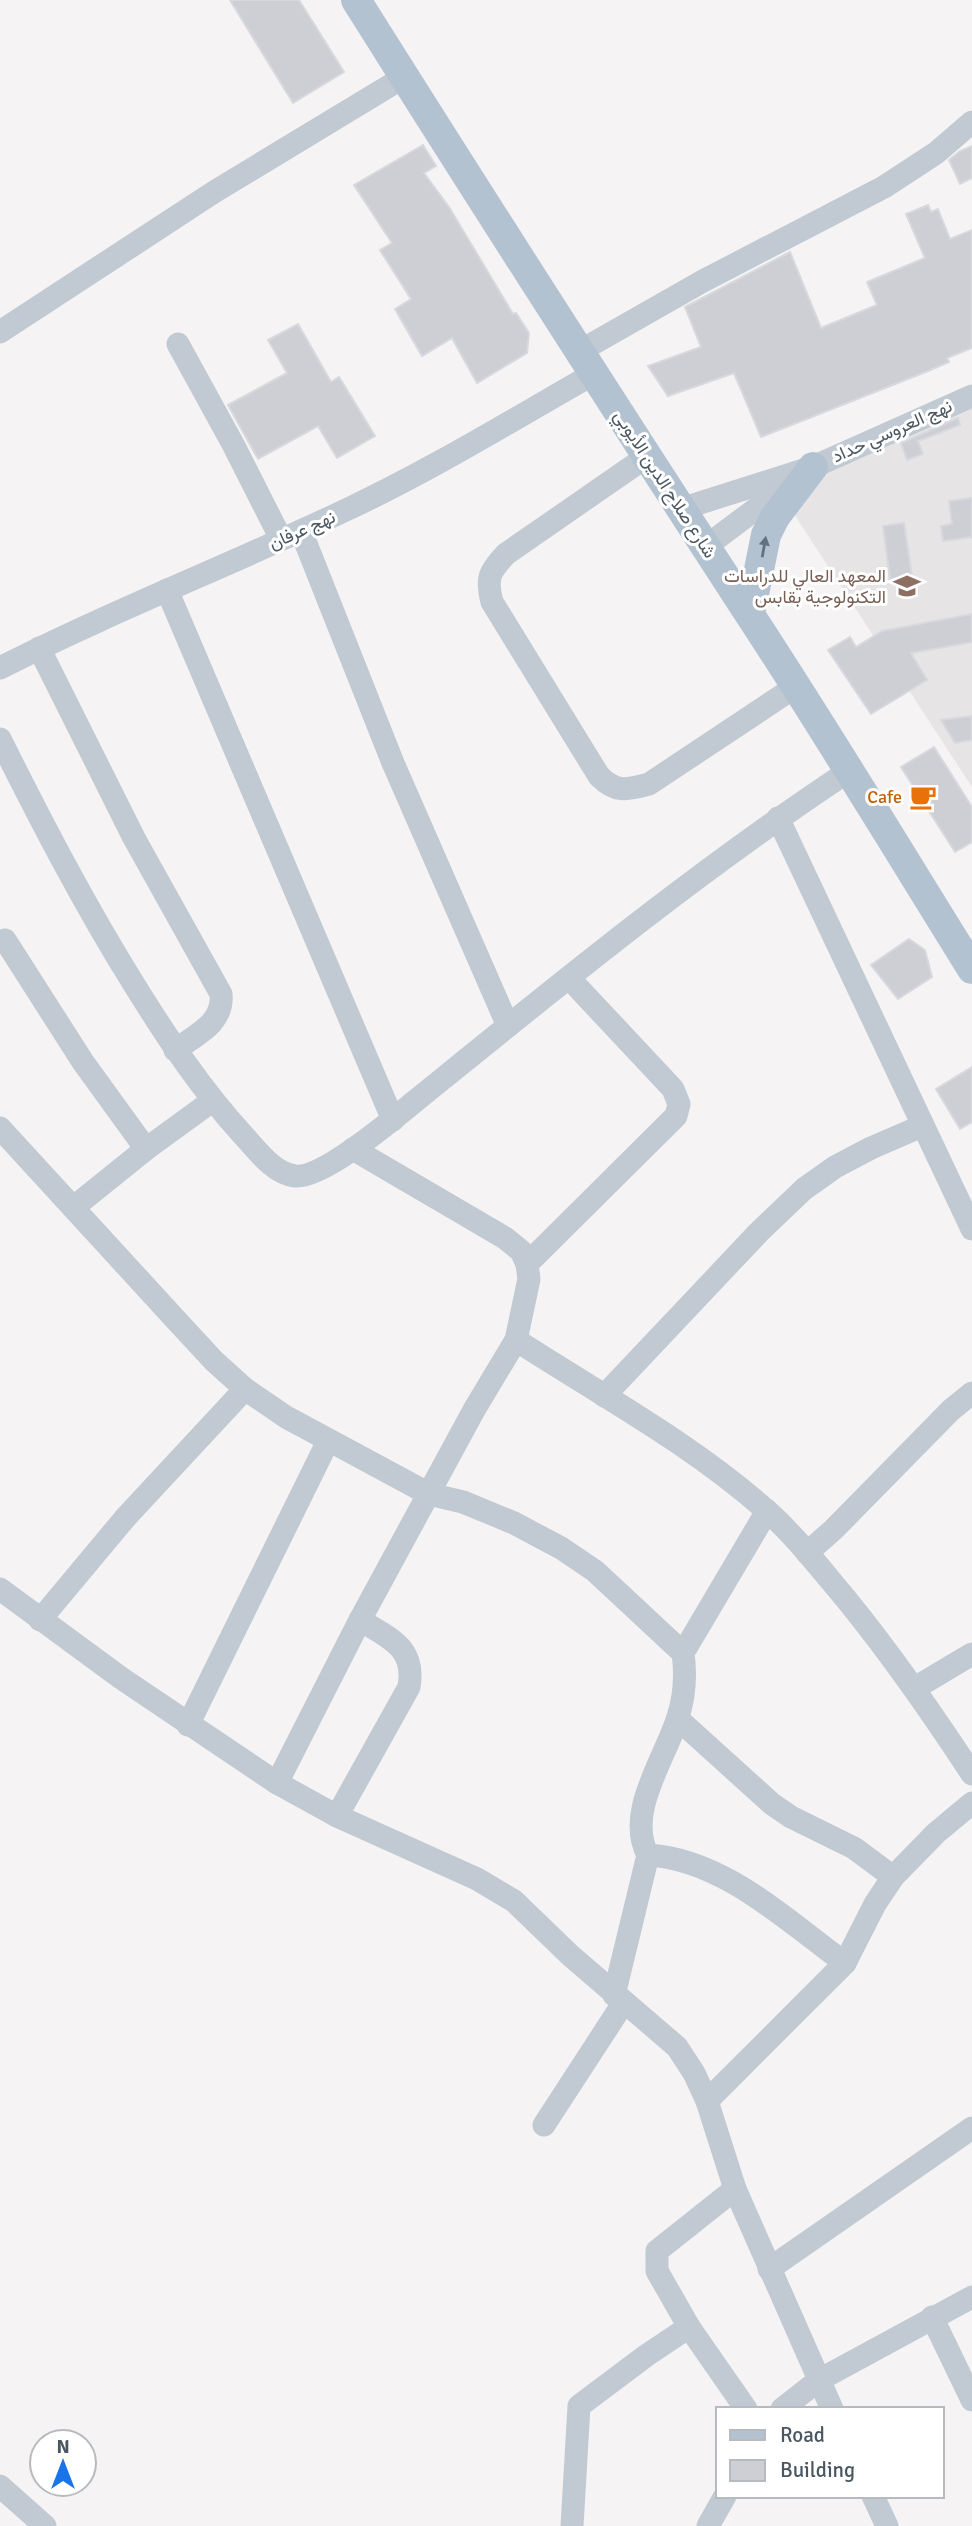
<svg xmlns="http://www.w3.org/2000/svg" width="972" height="2526" font-family="Signika,Vazirmatn,sans-serif">
<rect width="100%" height="100%" fill="#f5f3f3"/>
<path fill="#e6e4e5" d="M972,405V787L792,511L802,473Z"/>
<g fill="#cdcfd5" stroke="#d7d9de" stroke-width="2">
<path d="M230,0H299L344,72L293,103Z"/>
<path d="M423,145L436,166L424,173L449,207L513,314L516,313L529,333L527,353L477,383L452,338L422,356L395,309L411,299L380,250L392,243L354,185Z"/>
<path d="M972,146V178L960,184L949,160L960,151Z"/>
<path d="M928,205L931,212L938,209L950,239L972,230V348L947,358L949,362L928,371L761,437L734,373L668,396L648,366L701,347L685,307L790,252L821,328L877,305L867,282L925,258L906,214Z"/>
<path d="M298,324L331,382L339,377L375,436L337,458L318,426L258,459L228,405L287,373L268,340Z"/>
<path d="M958,418L960,425L918,441L923,454L907,460L901,443Z"/>
<path d="M972,498V537L943,541L941,526L952,524L949,501Z"/>
<path d="M904,523L912,576L890,579L883,526Z"/>
<path d="M972,614V642L911,653L927,680L871,714L828,650L850,637L856,647L882,631Z"/>
<path d="M972,716V740L955,743L941,720Z"/>
<path d="M934,747L972,807V842L955,852L901,767Z"/>
<path d="M909,939L925,950L932,977L898,999L871,965Z"/>
<path d="M972,1067V1122L960,1129L936,1089Z"/>
</g>
<g fill="none" stroke-linecap="round" stroke-linejoin="round">
<g stroke="#c1cad2" stroke-width="23">
<path d="M0,332L214,192L404,77"/>
<path d="M178,344L234,446L281,539"/>
<path d="M580,351L703,281L884,187L936,153L972,122"/>
<path d="M646,457L506,554C489,572 486,578 492,602L599,776C616,793 626,790 649,784L795,687"/>
<path d="M681,509L813,467L972,396"/>
<path d="M301,531L393,763L508,1026"/>
<path d="M705,547L796,479"/>
<path d="M167,590L393,1120"/>
<path d="M39,648L134,838L221,994C224,1023 196,1035 175,1050"/>
<path d="M0,668C114,610 233,564 348,509C433,469 514,419 595,373"/>
<path d="M0,739C42,823 85,906 135,986C168,1039 201,1089 243,1135C257,1150 273,1173 295,1176C322,1179 392,1120 414,1102C556,987 696,872 849,771"/>
<path d="M778,818L972,1229"/>
<path d="M5,940L83,1062L146,1149"/>
<path d="M0,1128L177,1321L214,1361L245,1389L286,1417L429,1494L463,1502L514,1523L561,1548L595,1571L683,1653"/>
<path d="M74,1207L146,1149L212,1101"/>
<path d="M527,1264L676,1116L679,1104L673,1089L569,978"/>
<path d="M516,1340C601,1395 690,1443 766,1510C790,1531 811,1557 831,1581C883,1642 928,1707 972,1774"/>
<path d="M604,1396L759,1232L804,1189L835,1167L871,1148L922,1126"/>
<path d="M807,1553L833,1530L951,1410L972,1393"/>
<path d="M0,1589L121,1678L277,1783L337,1816L477,1879L514,1901L571,1956L677,2047L694,2073L707,2101L735,2189L832,2409"/>
<path d="M40,1620L126,1517L245,1389"/>
<path d="M915,1688L972,1654"/>
<path d="M678,1719L772,1804L791,1817L854,1848L893,1877"/>
<path d="M188,1725L328,1441"/>
<path d="M277,1783L360,1620L474,1410L516,1340L529,1279L527,1264L521,1251L505,1238L353,1149"/>
<path d="M337,1816L409,1687C416,1647 389,1638 360,1620"/>
<path d="M648,1855C723,1859 787,1921 845,1963"/>
<path d="M614,1995L648,1855C625,1813 665,1759 678,1717C685,1695 686,1675 683,1653L767,1511"/>
<path d="M707,2101L845,1963L875,1904L893,1877L936,1833L972,1803"/>
<path d="M544,2125L624,2002"/>
<path d="M735,2189L657,2251V2271L689,2327L746,2409"/>
<path d="M769,2269L972,2128"/>
<path d="M932,2317L972,2400"/>
<path d="M782,2409L819,2380L972,2297"/>
<path d="M0,2486L45,2526"/>
<path d="M873,2496L887,2526"/>
<path d="M572,2526L579,2406L647,2355L689,2327"/>
<path d="M708,2526L725,2496"/>
</g>
<g stroke="#b3c2d1" stroke-width="30">
<path d="M356,0C485,205 616,409 748,612C825,729 898,850 972,969"/>
<path d="M750,614L766,535L775,517L813,467"/>
</g>
</g>
<defs><path id="oneway-solid" d="M-6-.8H1V-3.2L6.5 0L1 3.2V.8H-6Z" transform="scale(1.75)"/></defs>
<use fill="#64717d" href="#oneway-solid" transform="translate(764 547) rotate(-80)"/>
<defs>
<g id="university-bare" transform="scale(2.1)"><path d="M0-5L7-2L0 1L-7-2ZM-4 1L0 2.5L4 1V4Q0 6-4 4Z" fill="#8d6e63" stroke="#fff" stroke-width="2.5" paint-order="stroke"/></g>
<g id="cafe-bare" transform="scale(2.1)"><path d="M-5.5-4.5H6V0H3Q3 3.5 0 3.5H-2.5Q-5.5 3.5-5.5 0ZM3-3.2v2h1.7v-2ZM-6 4.5H4V6H-6Z" fill="#e8710a" stroke="#fff" stroke-width="2.5" paint-order="stroke"/></g>
</defs>
<g fill-rule="evenodd">
<use href="#university-bare" x="907" y="586"/>
<use href="#cafe-bare" x="923" y="797"/>
</g>
<g text-anchor="middle" stroke-width="6" stroke-linejoin="round" paint-order="stroke">
<g font-size="18" fill="#4a5661" stroke="#fff">
<text transform="translate(892 431) rotate(-24)" y="6">نهج العروسي حداد</text>
<text transform="translate(665 484) rotate(57)" y="6">شارع صلاح الدين الأيوبي</text>
<text transform="translate(302 530) rotate(-24)" y="6">نهج عرفان</text>
</g>
<g font-size="18" fill="#785e54" stroke="#fff" text-anchor="end">
<text x="886" y="582">المعهد العالي للدراسات<tspan x="886" dy="21">التكنولوجية بقابس</tspan></text>
</g>
<g font-size="18" fill="#c56008" stroke="#fff" text-anchor="end">
<text x="902" y="803">Cafe</text>
</g>
</g>
<rect x="716" y="2407" width="228" height="91" fill="#ffffff" stroke="#b7bbc0" stroke-width="2"/>
<rect x="730" y="2430" width="35" height="10" fill="#b3c2d1" stroke="#b7bbc0" stroke-width="2"/>
<text x="780" y="2442" font-size="21" fill="#4a5661">Road</text>
<rect x="730" y="2460" width="35" height="21" fill="#cdcfd5" stroke="#b7bbc0" stroke-width="2"/>
<text x="780" y="2477" font-size="21" fill="#4a5661">Building</text>
<g transform="translate(63 2463)"><circle r="33" fill="#ffffff" stroke="#b7bbc0" stroke-width="2"/>
<path d="M0-5L12 26L0 18L-12 26Z" fill="#1a73e8"/>
<text y="-10" font-size="19" font-weight="bold" text-anchor="middle" fill="#4a5661">N</text>
</g>
</svg>
